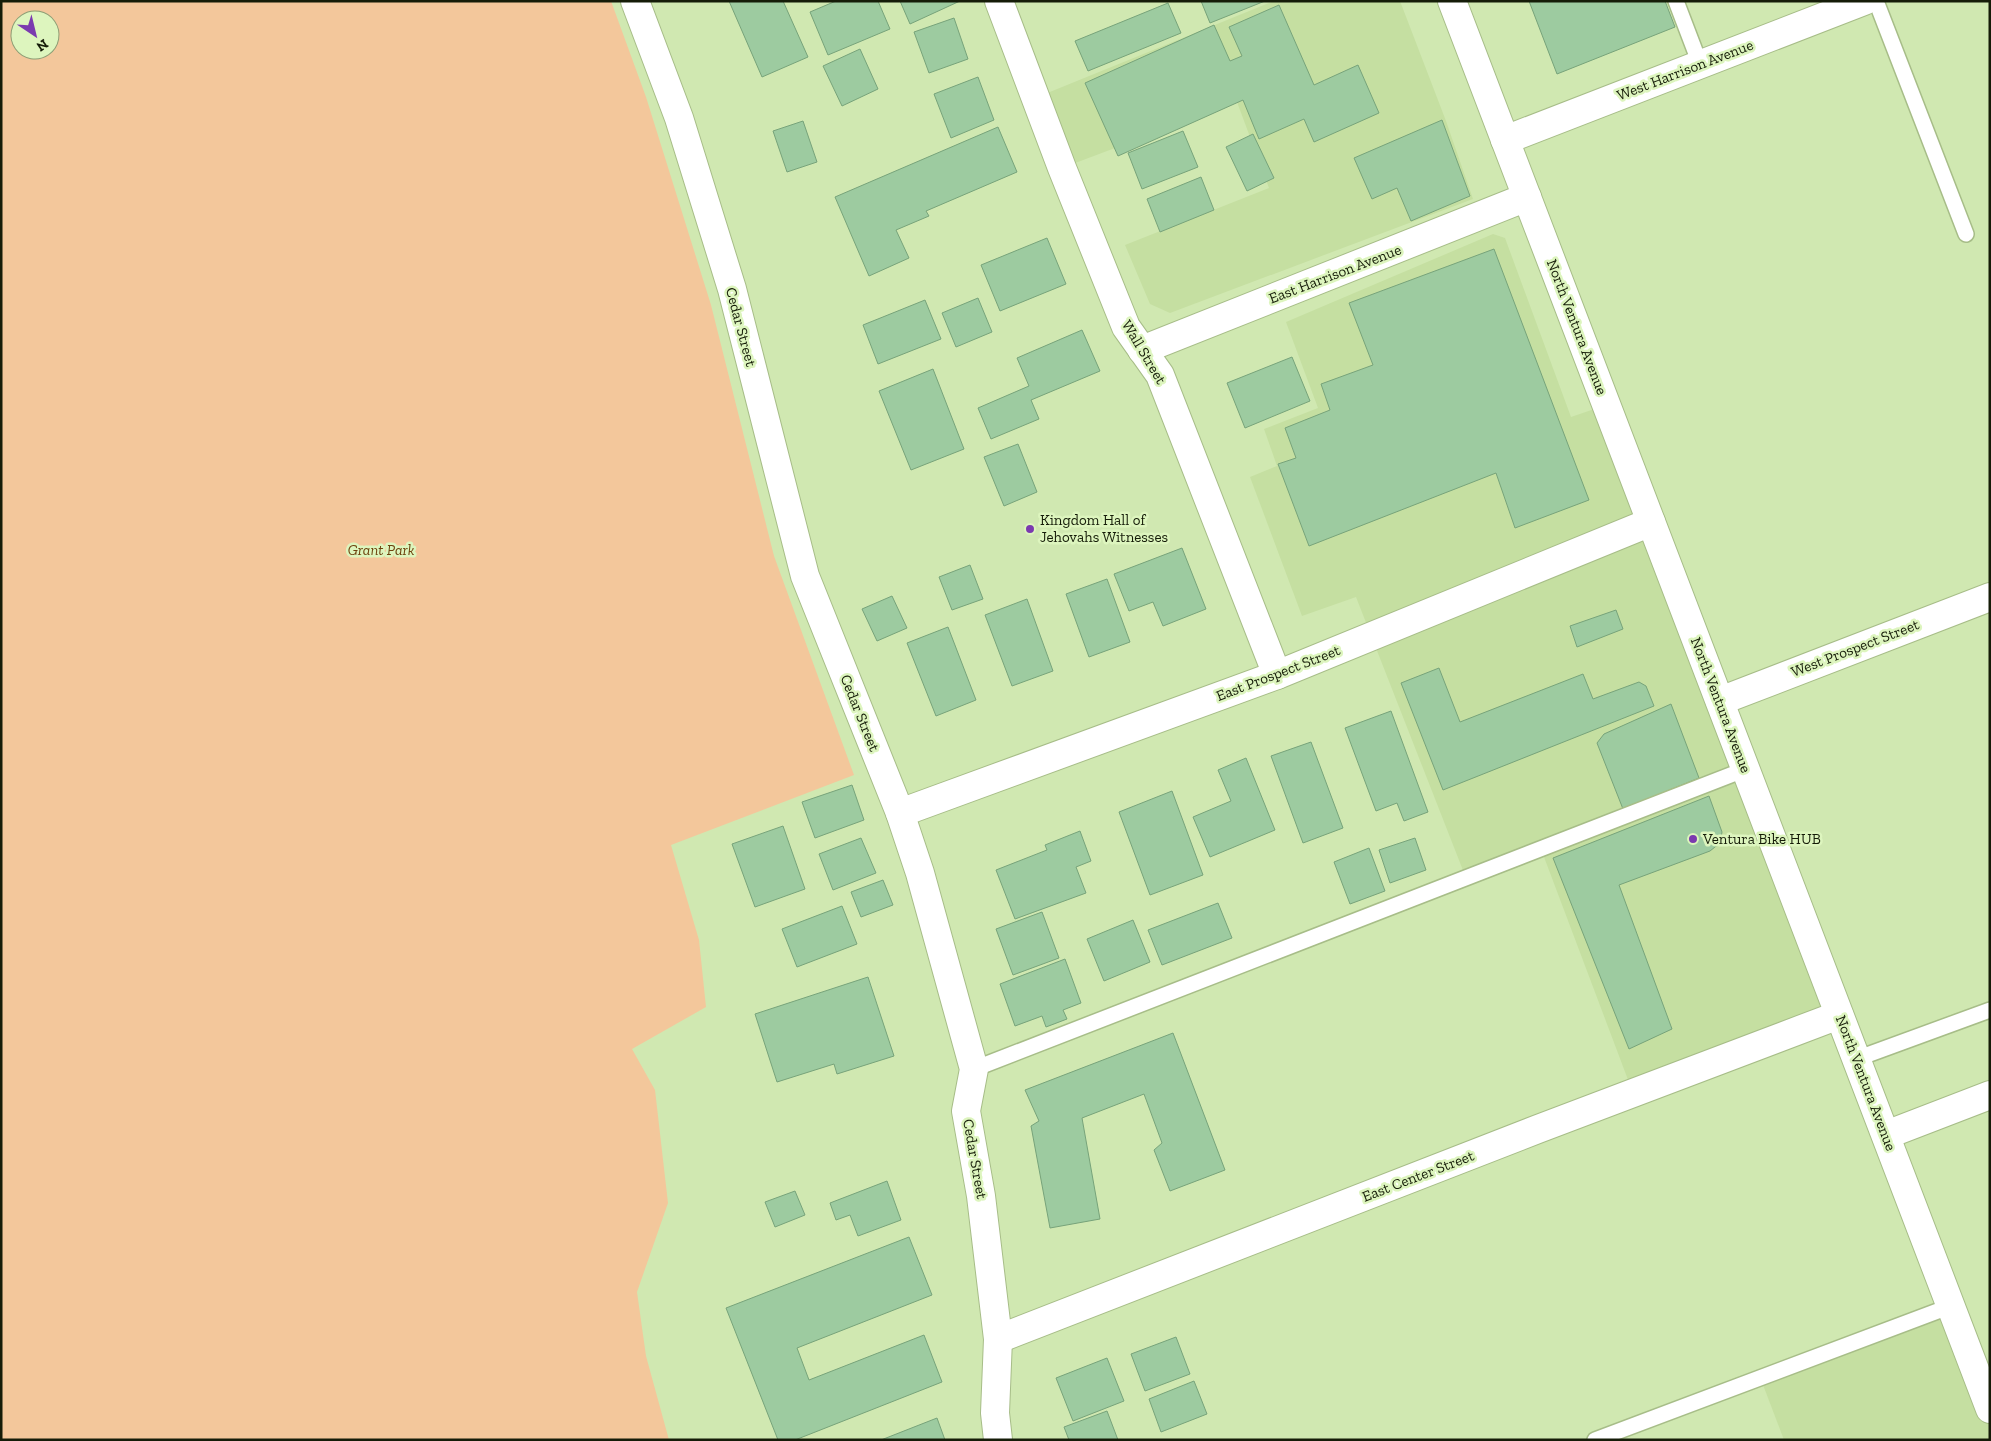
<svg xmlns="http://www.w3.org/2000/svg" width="1991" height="1441" font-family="'Zilla Slab',serif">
<rect width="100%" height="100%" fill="#d0e8b1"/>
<g fill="#c5dfa1">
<path d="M1274,1H1400L1446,121L1473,199L1170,313L1150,304L1125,245L1269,188L1237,102L1062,168L1035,98Z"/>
<path d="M1493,234L1505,238L1571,417L1606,405L1839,1015L1633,1093L1541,849L1466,878L1356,597L1302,616L1250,477L1277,466L1264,429L1318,408L1286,322Z"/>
<path d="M1951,1306L1990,1409V1440H1784L1760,1377Z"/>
</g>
<path fill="#f3c79b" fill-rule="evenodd" d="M1,1H611L646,97L711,305L774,556L854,775L671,845L699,940L706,1007L632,1049L655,1090L668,1203L637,1292L646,1356L669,1440H1ZM20,20H50V50H20Z"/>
<g fill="#9dcba0" stroke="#77a37a">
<path d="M729,1H783L808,57L762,77Z"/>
<path d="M836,1H878L890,29L828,55L810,12Z"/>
<path d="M900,1H960L910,24Z"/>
<path d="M1201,1H1265L1210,23Z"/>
<path d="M1529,1H1665L1675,27L1557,74Z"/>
<path d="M1168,3L1181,33L1088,71L1075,41Z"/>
<path d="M1279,5L1314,85L1358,65L1379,113L1314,142L1304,119L1259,139L1243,100L1118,156L1085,83L1214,25L1230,61L1242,56L1229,27Z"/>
<path d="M954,18L968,59L929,73L914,32Z"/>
<path d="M860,49L878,89L842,106L823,66Z"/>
<path d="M978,77L994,120L951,138L934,94Z"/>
<path d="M1442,120L1470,196L1411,221L1397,188L1372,199L1354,158Z"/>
<path d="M803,121L817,162L787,172L773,131Z"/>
<path d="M998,127L1017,172L926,211L929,216L896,230L909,258L869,276L835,197Z"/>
<path d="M1183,131L1198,167L1142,189L1128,153Z"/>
<path d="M1253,134L1274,178L1247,191L1226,147Z"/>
<path d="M1201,177L1214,210L1160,232L1147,199Z"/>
<path d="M1047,238L1066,284L1000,311L981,265Z"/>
<path d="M1494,249L1589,500L1515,528L1496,473L1309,546L1278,464L1296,458L1285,428L1330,410L1321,384L1373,365L1349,303Z"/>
<path d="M978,298L992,332L956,347L942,313Z"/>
<path d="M925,300L941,339L878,364L863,325Z"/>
<path d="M1082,330L1100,371L1031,400L1039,419L991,439L978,408L1029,386L1017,358Z"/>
<path d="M1292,357L1310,401L1245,428L1227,383Z"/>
<path d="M933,369L964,449L911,470L879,391Z"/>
<path d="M1018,444L1037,492L1004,506L984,457Z"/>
<path d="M1182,548L1206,609L1163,626L1153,602L1129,611L1114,574Z"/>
<path d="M970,565L983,599L952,610L939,577Z"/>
<path d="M1107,579L1130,642L1089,657L1066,594Z"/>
<path d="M892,596L907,628L877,641L862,609Z"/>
<path d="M1027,599L1053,671L1012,686L985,615Z"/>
<path d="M1616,610L1623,629L1577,647L1570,626Z"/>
<path d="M948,627L976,700L936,716L907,643Z"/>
<path d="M1439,668L1460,722L1583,674L1593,699L1639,682L1646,686L1654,706L1443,790L1401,683Z"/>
<path d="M1671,704L1699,778L1623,809L1597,743L1604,734Z"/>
<path d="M1391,711L1428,812L1404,821L1397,803L1376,811L1345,728Z"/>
<path d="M1311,742L1343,828L1303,843L1271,756Z"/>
<path d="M1246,758L1275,830L1210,857L1193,817L1231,801L1218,770Z"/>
<path d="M852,785L864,820L815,838L802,802Z"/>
<path d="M1172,791L1203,875L1150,895L1119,812Z"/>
<path d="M1709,796L1722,832L1720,843L1710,851L1619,885L1672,1029L1629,1049L1553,858Z"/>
<path d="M783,826L805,889L755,907L732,844Z"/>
<path d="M1080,831L1091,861L1076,867L1086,893L1015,919L996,870L1047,850L1045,845Z"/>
<path d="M861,838L876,873L833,890L819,854Z"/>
<path d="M1415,838L1426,870L1390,883L1379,850Z"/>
<path d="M1369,848L1385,891L1350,904L1334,862Z"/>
<path d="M883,880L893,905L861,917L851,892Z"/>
<path d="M1218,903L1232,938L1162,965L1148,930Z"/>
<path d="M842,906L857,944L797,967L782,929Z"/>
<path d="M1042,912L1059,958L1013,975L996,929Z"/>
<path d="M1133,920L1150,962L1104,981L1087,939Z"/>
<path d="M1065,959L1081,1003L1063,1010L1067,1019L1046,1027L1042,1016L1015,1026L1000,984Z"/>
<path d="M868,977L894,1056L837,1074L834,1064L777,1082L755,1014Z"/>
<path d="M1173,1033L1225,1170L1170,1191L1154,1150L1162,1143L1144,1094L1082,1118L1100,1219L1050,1228L1031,1126L1039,1121L1025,1090Z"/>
<path d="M887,1181L901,1220L858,1236L850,1215L836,1220L830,1203Z"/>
<path d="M795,1191L805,1215L775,1227L765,1202Z"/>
<path d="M909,1237L932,1295L797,1348L809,1380L924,1335L942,1382L795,1440H778L726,1308Z"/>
<path d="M1176,1337L1190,1374L1145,1391L1131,1354Z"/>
<path d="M1107,1358L1124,1401L1073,1421L1056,1378Z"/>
<path d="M1194,1381L1207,1414L1161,1432L1149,1399Z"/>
<path d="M1107,1411L1118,1440H1069L1064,1427Z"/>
<path d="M937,1418L945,1440H881Z"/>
</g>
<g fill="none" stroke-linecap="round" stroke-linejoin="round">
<g stroke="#a7bd88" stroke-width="18">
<g id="service">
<path d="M1676,1L1700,64"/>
<path d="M1876,1L1966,234"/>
<path d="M1856,1059L1990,1010"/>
<path d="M974,1069L1746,769"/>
<path d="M1595,1440L1951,1306"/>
</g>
</g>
<g stroke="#a7bd88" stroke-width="30">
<g id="minor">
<path d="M999,1L1062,168L1126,327L1160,375L1277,675"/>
<path d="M1505,140L1864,1"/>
<path d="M1142,350L1527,197"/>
<path d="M1720,701L1990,597"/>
<path d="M900,813L920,873L974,1069L966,1111L981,1196L998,1339L995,1413L998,1440"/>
<path d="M1886,1135L1990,1095"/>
<path d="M998,1339L1538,1129L1839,1015"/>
</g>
</g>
<g stroke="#a7bd88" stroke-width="30">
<g id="secondary">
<path d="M635,1L679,118L732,289L805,576L900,813L1277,675L1651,522"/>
<path d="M1452,1L1990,1409"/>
</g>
</g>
<use href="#service" stroke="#fff" stroke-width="15"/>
<use href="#minor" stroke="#fff" stroke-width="28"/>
<use href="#secondary" stroke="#fff" stroke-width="28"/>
</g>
<g fill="#7b3aaf" stroke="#ddf5be" stroke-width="2">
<circle cx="1030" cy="529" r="5"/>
<circle cx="1693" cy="839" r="5"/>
</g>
<g text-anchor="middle" stroke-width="5" stroke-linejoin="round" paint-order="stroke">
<g font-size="15" fill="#151c08" stroke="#ddf5be">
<text transform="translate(1685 70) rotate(-21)" y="5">West Harrison Avenue</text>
<text transform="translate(1335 274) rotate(-21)" y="5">East Harrison Avenue</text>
<text transform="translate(741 327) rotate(75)" y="5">Cedar Street</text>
<text transform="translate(1577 327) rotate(69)" y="5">North Ventura Avenue</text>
<text transform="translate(1144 352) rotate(59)" y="5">Wall Street</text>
<text transform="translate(1855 648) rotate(-21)" y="5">West Prospect Street</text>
<text transform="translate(1278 673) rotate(-21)" y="5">East Prospect Street</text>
<text transform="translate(1721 705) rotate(69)" y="5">North Ventura Avenue</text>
<text transform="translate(860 713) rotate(68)" y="5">Cedar Street</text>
<text transform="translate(1866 1083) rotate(69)" y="5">North Ventura Avenue</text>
<text transform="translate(975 1159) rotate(80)" y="5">Cedar Street</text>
<text transform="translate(1418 1176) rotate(-21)" y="5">East Center Street</text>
</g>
<g font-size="15" fill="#151c08" stroke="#ddf5be" text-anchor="start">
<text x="1040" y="525">Kingdom Hall of<tspan x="1040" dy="17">Jehovahs Witnesses</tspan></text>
<text x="1703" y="844">Ventura Bike HUB</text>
</g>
<g font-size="15" font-style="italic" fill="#6d430e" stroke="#ddf5be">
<text x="381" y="555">Grant Park</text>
</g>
</g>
<rect width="1991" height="1441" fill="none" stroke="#151c08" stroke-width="5"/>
<g transform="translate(35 35) rotate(145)"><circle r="24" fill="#ddf5be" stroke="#8d9e75"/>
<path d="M0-4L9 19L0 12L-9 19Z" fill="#7b3aaf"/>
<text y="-8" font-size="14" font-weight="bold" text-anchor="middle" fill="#151c08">N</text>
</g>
</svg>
